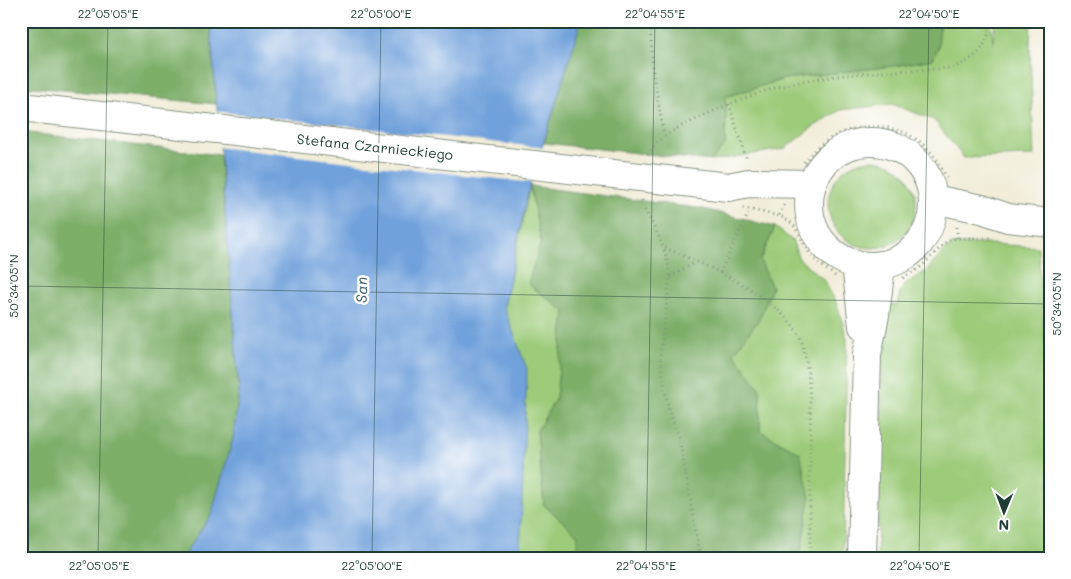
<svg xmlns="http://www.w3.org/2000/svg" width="1071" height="579" font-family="Mali,sans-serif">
<rect width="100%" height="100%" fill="#fff"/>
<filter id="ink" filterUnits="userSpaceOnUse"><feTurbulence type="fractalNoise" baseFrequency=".02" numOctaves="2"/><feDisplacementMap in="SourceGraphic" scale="10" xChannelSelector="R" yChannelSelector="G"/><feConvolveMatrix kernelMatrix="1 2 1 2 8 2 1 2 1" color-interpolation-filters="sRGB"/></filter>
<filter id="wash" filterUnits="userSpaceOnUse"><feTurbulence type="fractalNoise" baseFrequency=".0096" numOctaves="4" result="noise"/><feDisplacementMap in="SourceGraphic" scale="20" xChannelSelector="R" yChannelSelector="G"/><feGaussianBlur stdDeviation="1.12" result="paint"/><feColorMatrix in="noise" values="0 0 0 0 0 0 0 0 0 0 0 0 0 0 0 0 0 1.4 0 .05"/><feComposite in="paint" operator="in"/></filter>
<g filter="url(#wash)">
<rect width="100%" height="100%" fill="#f1edd9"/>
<g fill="#9ccb79" stroke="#5e8456">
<path d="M940,21H991L993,45L995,21H1031L1030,47L1034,156L964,158L934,120L892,104L840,110L810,129L784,149L711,161L725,145L726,116L725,97L784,79L901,65L938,48Z"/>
<path d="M875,131C897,134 919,144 931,162C937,171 941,181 947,190L941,188C926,156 906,133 869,134C858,135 848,137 839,142C826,150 817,163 805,173L796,174C810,168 814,159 825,149C838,136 857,132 875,131Z"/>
<circle cx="872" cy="204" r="44"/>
<path d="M530,186L541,242L528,284L565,311L556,398L537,431L544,504L579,535L576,558H517L520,554L504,307Z"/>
<path d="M775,227L792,240L799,259L824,280L837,304L847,338L843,558H800L810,498L760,431V389L734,353L759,319L772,288L760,260Z"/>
<path d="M959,244H989L1038,247L1050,409V558H877L884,304L898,305L900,292L905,284L926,271L945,250L951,245Z"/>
</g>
<g fill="#7daf69" stroke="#4e764e">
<path d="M21,21H210L216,104L21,86Z"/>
<path d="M581,21H940L938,48L933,59L901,65L784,79L725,97L726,116L725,145L711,161L544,143Z"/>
<path d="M21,132L220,155L239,391L233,439L211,515L182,558H21Z"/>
<path d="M530,186L704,209L775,227L760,260L772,288L759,319L734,353L760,389V431L800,453L810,498L800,558H576L578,535L544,505L537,431L556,398L565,311L528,284L541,242Z"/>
</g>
<path fill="#71a1db" stroke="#486f88" d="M210,21H581L527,196L504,307L527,369L520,554L517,558H182L211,515L233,439L239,391Z"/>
<path fill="#f1edd9" d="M214,111L545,148L534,183L217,147Z"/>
</g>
<g filter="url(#ink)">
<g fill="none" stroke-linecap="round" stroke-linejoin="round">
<g stroke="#889586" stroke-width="30">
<g id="secondary">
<circle cx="871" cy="204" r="62"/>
<path d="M728,187L749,183L812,184"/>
<path d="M933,199L982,209L1008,218L1050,223"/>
</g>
</g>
<g stroke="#889586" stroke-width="30">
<g id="primary">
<path d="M856,264L863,326"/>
<path d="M862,558L867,355L875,315L881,265"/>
</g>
</g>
<g stroke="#889586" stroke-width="3" stroke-dasharray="1 4" stroke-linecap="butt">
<path d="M650,21L653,72L664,135"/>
<path d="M729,104L747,160"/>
<path d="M648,155C659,134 682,126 703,116C734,102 766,88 800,82C849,72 901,71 952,68C976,59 989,48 990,21"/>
<path d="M804,162C811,155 817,146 826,141C872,112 926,127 946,178"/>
<path d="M642,200L643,206C656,231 667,248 670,277L660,357L668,407L679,438L701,558"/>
<path d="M784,205L779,216C799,222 800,241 811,255C817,263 827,269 835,276"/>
<path d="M743,208L779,216"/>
<path d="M957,238V226"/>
<path d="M665,248C710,267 762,288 794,327C814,353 810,429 810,462C810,494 810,526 810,558"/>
<path d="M720,273L750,210"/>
<path d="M670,277L696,262"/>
<path d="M903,278L921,267L947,241L957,238H992"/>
</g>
<use href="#secondary" stroke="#fff" stroke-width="28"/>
<use href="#primary" stroke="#fff" stroke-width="28"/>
<g stroke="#889586" stroke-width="30" stroke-linecap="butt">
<path id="secondary-bridge" d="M21,107L728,187"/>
</g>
<use href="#secondary-bridge" stroke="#fff" stroke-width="28"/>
</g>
</g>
<path fill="none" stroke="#1f3d34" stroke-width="1" stroke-opacity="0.45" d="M21,286L1050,304M98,558L108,21M372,558L381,21M646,558L655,21M919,558L929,21"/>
<g text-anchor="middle" stroke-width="5" stroke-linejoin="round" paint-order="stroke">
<g font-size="14" fill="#1f3d34" stroke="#fff">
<text transform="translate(375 147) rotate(6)" y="5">Stefana Czarnieckiego</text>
</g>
<g font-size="15" font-style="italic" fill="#3c606e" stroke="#fff">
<text transform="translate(362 290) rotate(-89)" y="5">San</text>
</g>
</g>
<rect width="1071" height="579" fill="none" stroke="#fff" stroke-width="55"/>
<g transform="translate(1004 512) rotate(181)" stroke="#ffffff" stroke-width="4" paint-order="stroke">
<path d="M0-4L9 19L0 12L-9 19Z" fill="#1f3d34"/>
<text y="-8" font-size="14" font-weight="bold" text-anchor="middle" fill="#1f3d34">N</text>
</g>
<rect x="28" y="28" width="1016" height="524" fill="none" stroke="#1f3d34" stroke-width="2"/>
<g font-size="12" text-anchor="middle" fill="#1f3d34">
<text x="108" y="18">22°05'05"E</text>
<text x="381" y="18">22°05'00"E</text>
<text x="655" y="18">22°04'55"E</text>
<text x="929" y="18">22°04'50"E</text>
<text transform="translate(14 286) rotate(-90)" y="4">50°34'05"N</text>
<text transform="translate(1057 304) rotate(-90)" y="4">50°34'05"N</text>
<text x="99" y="570">22°05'05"E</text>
<text x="372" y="570">22°05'00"E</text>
<text x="646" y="570">22°04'55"E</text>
<text x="920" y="570">22°04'50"E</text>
</g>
</svg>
